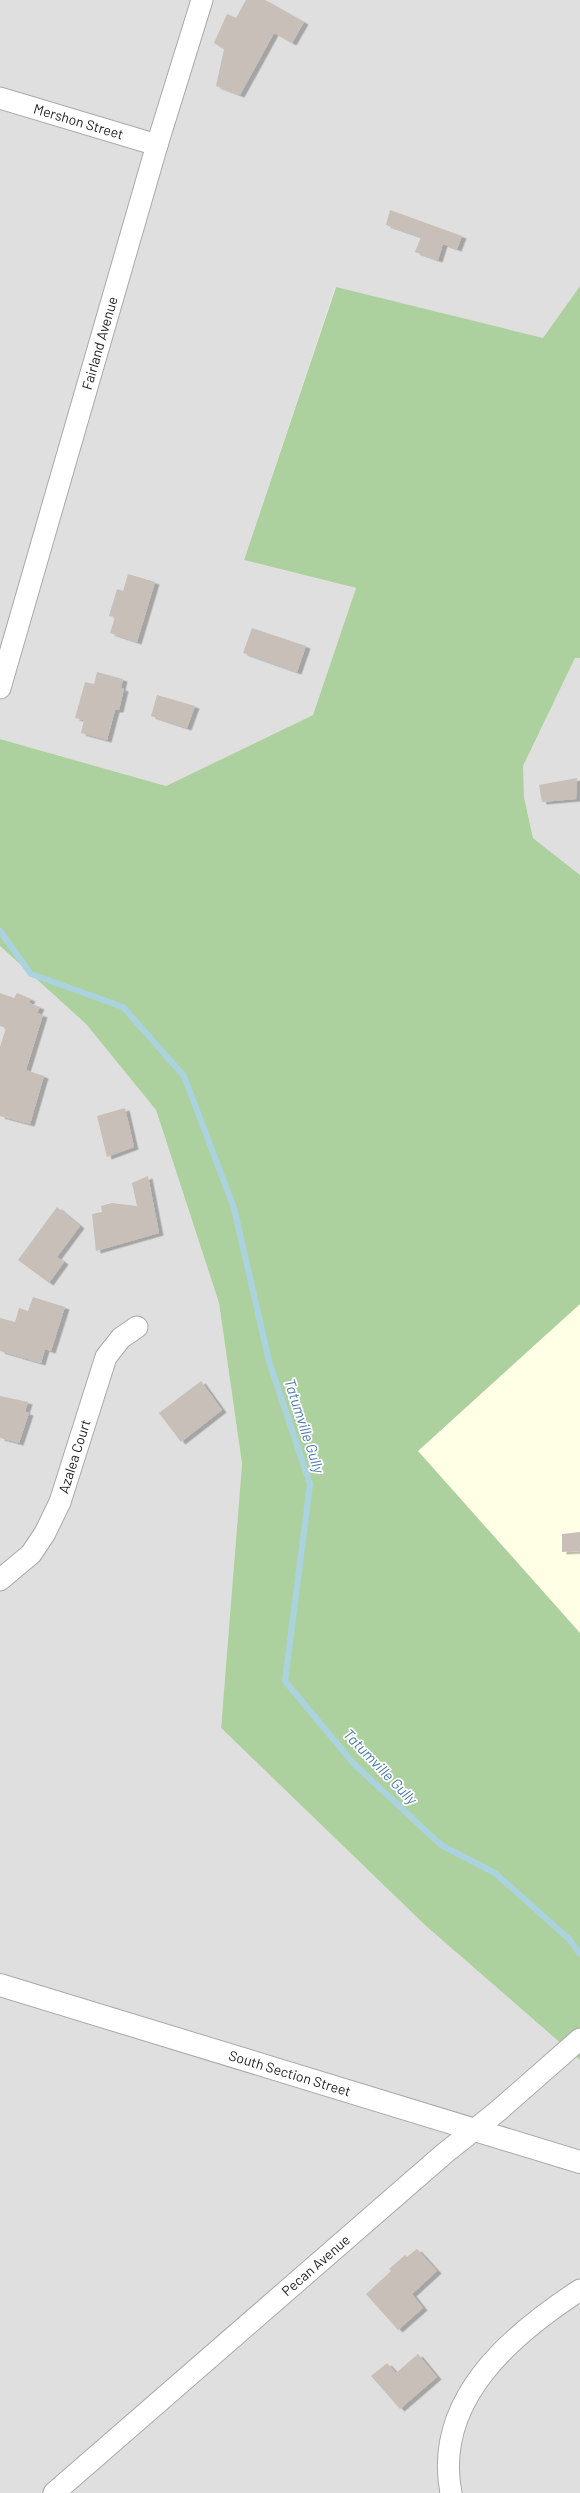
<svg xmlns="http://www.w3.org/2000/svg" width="580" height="2493" font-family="Barlow,sans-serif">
<defs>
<filter id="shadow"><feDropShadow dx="4.5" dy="2.5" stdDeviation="0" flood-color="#0004"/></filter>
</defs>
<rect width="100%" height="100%" fill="#f2efe9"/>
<g fill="#e0dfdf">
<path d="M0,0H580V286L543,339L335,288L244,560L356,588L313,715L166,786L0,739Z"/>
<path d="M575,658H580V875L533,838L524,797L522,766Z"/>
<path d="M0,946L86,1024L156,1110L219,1303L242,1464L221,1728L426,1926L580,2060V2493H0Z"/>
</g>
<path fill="#ffffe5" d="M580,1304V1633L418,1451Z"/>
<path fill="#add19e" d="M580,286V658H575L523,766L524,797L533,838L580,875V1304L418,1451L580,1633V2060L426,1926L221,1728L242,1464L219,1303L156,1110L86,1024L0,946V739L166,786L313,715L356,588L244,560L336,287L543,338Z"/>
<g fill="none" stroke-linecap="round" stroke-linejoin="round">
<path stroke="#aad3df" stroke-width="6" d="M0,931L31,974L123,1007L184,1076L234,1208L269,1361L310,1484L285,1681L354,1764L441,1845L495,1873L569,1939L580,1954"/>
</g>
<g fill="#c7bfb8" filter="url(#shadow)">
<path d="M246,0H265L304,22L292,43L274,33L240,95L216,86L224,49L214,43L227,14L236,18Z"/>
<path d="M390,210L462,236L457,249L443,244L438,260L415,252L421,237L386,225Z"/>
<path d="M128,574L155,582L137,642L110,633L115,617L109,616L117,589L123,591Z"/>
<path d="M252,628L306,646L297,672L243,653Z"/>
<path d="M97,672L123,679L121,688L124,689L119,710H115L107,740L81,733L84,720L75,718L85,682L94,684Z"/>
<path d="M157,695L195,706L187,728L151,716Z"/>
<path d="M577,778L576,799L542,802L539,785Z"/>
<path d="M0,993L14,998L17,993L31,999L29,1003L40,1007L37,1013L43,1015L26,1070L44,1076L30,1124L0,1116V1047L6,1028L0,1026Z"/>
<path d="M125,1108L134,1147L107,1157L97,1116Z"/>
<path d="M148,1176L159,1233L96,1251L92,1214L102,1212L101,1206L112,1203L137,1206L132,1183Z"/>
<path d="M57,1207L80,1226L57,1257L64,1262L49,1283L18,1260Z"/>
<path d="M33,1297L65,1307L51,1351L45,1349L41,1363L0,1351V1318L15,1322L19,1308L28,1311Z"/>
<path d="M201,1381L222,1410L181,1442L159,1413Z"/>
<path d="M0,1396L28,1402L25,1412L29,1413L19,1443L0,1438Z"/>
<path d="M580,1532V1551L562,1552V1534Z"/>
<path d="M417,2249L437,2271L412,2294L423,2308L398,2330L366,2294L391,2271L389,2269L405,2255L407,2257Z"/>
<path d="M418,2354L437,2377L400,2409L371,2376L387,2363L396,2373Z"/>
</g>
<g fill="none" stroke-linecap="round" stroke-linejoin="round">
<g stroke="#a9a9a9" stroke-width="23">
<g id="minor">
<path id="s1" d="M0,98L157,145"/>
<path id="s2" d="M0,688L157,145L202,0"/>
<path id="s3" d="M0,1580L31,1554L45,1533L60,1502L106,1357L121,1338L137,1327"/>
<path id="s4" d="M54,2493L445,2153L498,2111L580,2039"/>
<path d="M451,2493C433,2400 511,2335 580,2290"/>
</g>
</g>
<g stroke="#a9a9a9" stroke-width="24">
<g id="tertiary">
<path id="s5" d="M0,1985L580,2162"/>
</g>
</g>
<use href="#minor" stroke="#fff" stroke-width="21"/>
<use href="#tertiary" stroke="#fff" stroke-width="22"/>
</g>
<g text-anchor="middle" stroke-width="3.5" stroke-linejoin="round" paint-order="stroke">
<g font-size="14" fill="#222" stroke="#fff">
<text dy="5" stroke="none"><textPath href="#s1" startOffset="82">Mershon Street</textPath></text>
<text dy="5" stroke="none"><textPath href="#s2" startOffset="359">Fairland Avenue</textPath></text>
<text dy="5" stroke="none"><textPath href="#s3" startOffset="148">Azalea Court</textPath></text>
<text dy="5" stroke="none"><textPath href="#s5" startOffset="303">South Section Street</textPath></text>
<text dy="5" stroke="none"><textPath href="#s4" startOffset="347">Pecan Avenue</textPath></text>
</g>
<g font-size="15" font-style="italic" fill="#4a7aab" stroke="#fff">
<text transform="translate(304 1426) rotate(72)" y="5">Tatumville Gully</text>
<text transform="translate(380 1767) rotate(46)" y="5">Tatumville Gully</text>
</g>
</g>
</svg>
